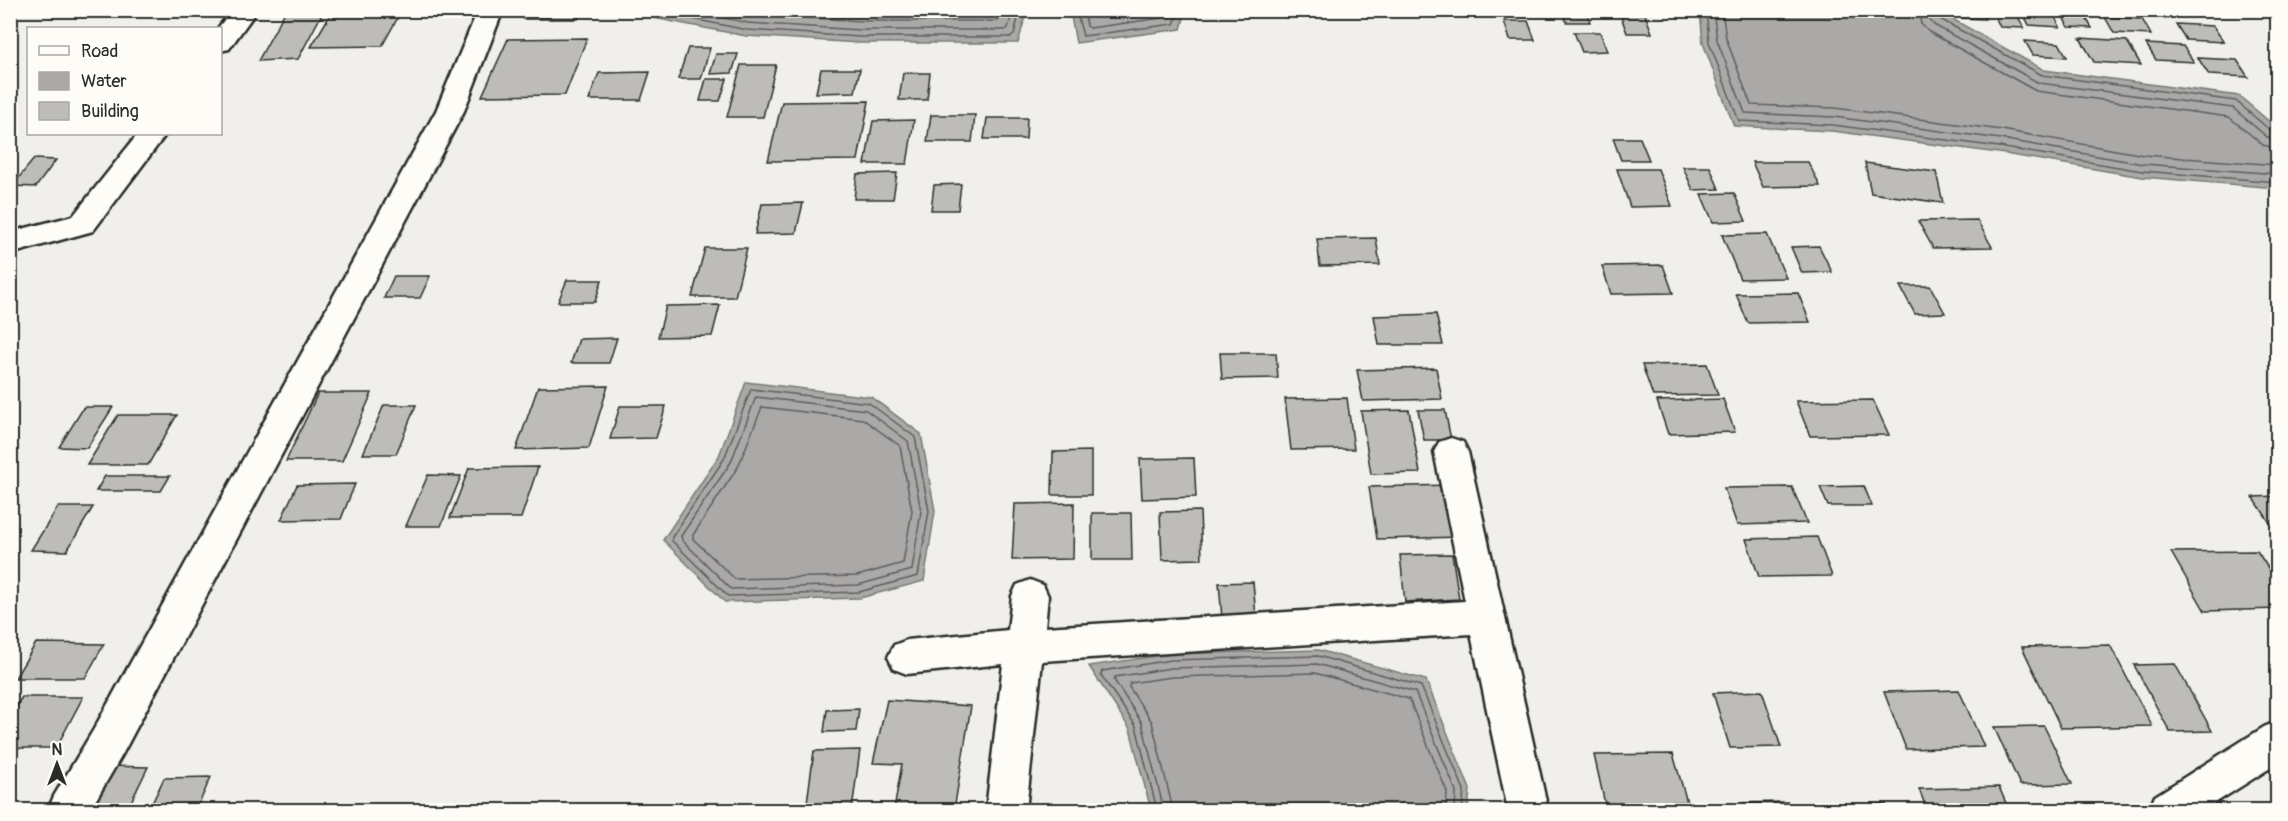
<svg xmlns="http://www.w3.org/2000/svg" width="2288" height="821" font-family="Pangolin,sans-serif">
<rect width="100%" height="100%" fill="#f0efeb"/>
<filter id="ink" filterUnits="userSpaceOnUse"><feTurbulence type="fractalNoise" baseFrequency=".0167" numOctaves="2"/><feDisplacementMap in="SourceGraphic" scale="12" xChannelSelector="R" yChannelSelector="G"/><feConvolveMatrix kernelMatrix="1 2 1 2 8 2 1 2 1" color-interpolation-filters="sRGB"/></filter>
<g filter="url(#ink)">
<g fill="#aaa9a7" stroke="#777775" stroke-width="1.5">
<path d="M1929,10L1938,11L2044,70L2239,96L2277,128V188L2142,177L1999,153L1832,131L1734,126L1703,43L1700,11Z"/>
<path d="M618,11H1027L1018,43H860L746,36Z"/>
<path d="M1070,11V10L1186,11L1181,29L1076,43Z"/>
<path d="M746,382L871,397L921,434L935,511L924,581L860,598L725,602L663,540L719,456Z"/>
<path d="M1318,650L1426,680L1470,789L1468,810H1151L1130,729L1089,666L1170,654Z"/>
</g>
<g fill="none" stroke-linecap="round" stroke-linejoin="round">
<g stroke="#5e5d5d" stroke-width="1.5">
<path d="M649,10L747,30L860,37H1011L1014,35L1020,10"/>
<path d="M687,10L748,23L860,30H1005L1008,28L1013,10"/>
<path d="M733,10L750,14L861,21H998L1003,10"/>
<path d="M1076,10L1083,36L1174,24L1180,10"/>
<path d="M1084,10L1087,26L1090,28L1169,17L1172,10"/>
<path d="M1093,10L1097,18L1152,10"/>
<path d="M1706,10L1709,42L1739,121L1833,125L1999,147L2142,171L2278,182"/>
<path d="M1713,10L1717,40L1745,113L1834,117L2001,139L2143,164L2278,174"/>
<path d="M1722,10L1726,38L1751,105L1835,108L2002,130L2144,155L2278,165"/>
<path d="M1918,10L1921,24L1929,32L2036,91L2229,117L2263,145L2278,149"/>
<path d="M1927,10L1928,18L1934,25L2039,83L2233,108L2267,137L2278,140"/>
<path d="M1934,10L1938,18L2042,75L2236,101L2271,131L2278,132"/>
<path d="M751,389L869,403L915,437L929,511L918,576L859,592L728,596L672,541V537L724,459Z"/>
<path d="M756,397L866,410L908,441L921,511L912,570L858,585L731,589L682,540L681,536L731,462Z"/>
<path d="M762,407L863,419L900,446L912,511L903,563L857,576L735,579L693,539V535L738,467Z"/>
<path d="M1157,810L1136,726L1101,675L1102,671L1171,660L1318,656L1421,686L1464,790L1462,810"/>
<path d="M1164,810L1142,723L1114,680L1115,677L1171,668L1317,664L1415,692L1456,791L1455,810"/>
<path d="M1173,810L1152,722L1129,687L1130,683L1172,677L1315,673L1409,699L1447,792L1446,810"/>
</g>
</g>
<g fill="#bdbcb8" stroke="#2b2b2b" stroke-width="1.5">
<path d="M286,10H324L298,59L258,61Z"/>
<path d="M333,10H402L382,46L311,47Z"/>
<path d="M527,10H581L578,19H523Z"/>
<path d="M1562,10H1586L1590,22H1566Z"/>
<path d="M1958,10H1980L1985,19L1962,18Z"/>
<path d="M1992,10L2015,11L2024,28L2000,27Z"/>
<path d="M2060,10L2082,11L2092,28L2068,27Z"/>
<path d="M1620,14H1645L1652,33H1627Z"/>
<path d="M2024,15L2055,17L2060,27L2029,25Z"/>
<path d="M2105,17L2142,19L2151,35L2114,33Z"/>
<path d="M1504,21H1528L1535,40H1510Z"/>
<path d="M2176,24L2213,26L2224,42L2186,40Z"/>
<path d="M1574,32H1600L1607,51L1582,52Z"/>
<path d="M587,38L565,95L482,96L508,39Z"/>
<path d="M2080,38L2127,41L2141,65L2094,62Z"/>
<path d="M2025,41L2059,43L2067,57L2033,55Z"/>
<path d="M2146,44L2183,46L2194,62L2156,60Z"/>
<path d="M688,48H710L701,79H678Z"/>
<path d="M716,54H738L732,73L710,74Z"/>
<path d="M2198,58L2237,60L2248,77L2209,75Z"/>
<path d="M741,65H776L763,117H727Z"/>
<path d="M821,69H860L855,92L816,93Z"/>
<path d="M650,72L641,100H589L599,73Z"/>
<path d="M903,73H930L927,100H899Z"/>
<path d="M706,79H727L720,101H700Z"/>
<path d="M869,101L858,160L768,161L782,102Z"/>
<path d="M931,115H975L972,142H927Z"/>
<path d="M987,118H1027L1026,139H984Z"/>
<path d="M914,120L907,164H865L873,121Z"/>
<path d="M1613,138H1640L1649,160H1621Z"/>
<path d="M34,159L56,160L36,187L12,186Z"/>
<path d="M1752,162H1808L1820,186L1763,187Z"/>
<path d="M1865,163L1936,172L1943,203L1871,193Z"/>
<path d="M1683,167H1710L1719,189L1693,190Z"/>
<path d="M1617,169H1658L1672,206L1630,207Z"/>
<path d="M897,173L893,199H854L857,174Z"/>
<path d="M961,184L958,210H931L934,185Z"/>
<path d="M1734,193L1746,221L1713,222L1701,194Z"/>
<path d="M803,203L796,233L755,234L762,204Z"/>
<path d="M1977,220L1992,247L1933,248L1918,221Z"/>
<path d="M1767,234L1786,278L1740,279L1722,235Z"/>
<path d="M1376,238L1380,265L1320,266L1317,239Z"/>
<path d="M1819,246L1832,272L1802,273L1791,247Z"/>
<path d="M705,248H747L735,297H692Z"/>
<path d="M1663,265L1673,293L1611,294L1602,266Z"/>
<path d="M394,276H430L420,298H384Z"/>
<path d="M567,280H602L595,302H558Z"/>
<path d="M1900,286H1930L1945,313L1915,314Z"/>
<path d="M1798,293L1810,322L1748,323L1736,294Z"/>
<path d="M720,305L712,336L658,337L666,306Z"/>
<path d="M1436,314L1443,345H1379L1374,316Z"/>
<path d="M617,338L609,363H571L579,339Z"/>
<path d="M1220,353H1276L1278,378L1222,379Z"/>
<path d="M1707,364L1718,395L1653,396L1642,365Z"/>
<path d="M1436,368L1442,399L1363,401L1357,370Z"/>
<path d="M608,386L589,448L516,450L538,387Z"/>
<path d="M318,393H372L342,461H286Z"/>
<path d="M1347,398L1354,449L1291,450L1285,399Z"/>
<path d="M1723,399L1735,432L1668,434L1657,401Z"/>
<path d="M1873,400L1889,435L1810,436L1796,401Z"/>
<path d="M384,405H416L396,454H363Z"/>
<path d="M620,406H666L656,438L610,439Z"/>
<path d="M84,407H113L87,448L59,447Z"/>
<path d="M1409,410L1420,473L1371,474L1361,411Z"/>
<path d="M1418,410H1445L1451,440H1424Z"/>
<path d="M118,415H177L148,465H87Z"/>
<path d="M1091,451V495H1052L1053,452Z"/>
<path d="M1194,458L1196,497L1142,499L1140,459Z"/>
<path d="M538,467L521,518H450L469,468Z"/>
<path d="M428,475L461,476L441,526H406Z"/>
<path d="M105,476H170L161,491H96Z"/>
<path d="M355,484L341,519L281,520L297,485Z"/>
<path d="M1452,485L1462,537L1377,539L1369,487Z"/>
<path d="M1864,486L1872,506H1828L1820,487Z"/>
<path d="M1792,487L1807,523L1737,525L1724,488Z"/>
<path d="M2278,496V535L2253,497Z"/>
<path d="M1074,503L1073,559L1012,560L1015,504Z"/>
<path d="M58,507H93L67,551L31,550Z"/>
<path d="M1200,511L1202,559L1162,560L1160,512Z"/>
<path d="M1092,513H1131L1132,560H1092Z"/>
<path d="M1817,537L1832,576L1759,577L1746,539Z"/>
<path d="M2257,551L2278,583V609L2205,611L2171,552Z"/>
<path d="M1452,554L1459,599L1405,602L1400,555Z"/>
<path d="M1253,582L1256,617L1222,618L1219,583Z"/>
<path d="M36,643L104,644L85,678H15Z"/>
<path d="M2110,645L2152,726L2061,728L2022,647Z"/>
<path d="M2175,664L2212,731L2170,732L2134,665Z"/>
<path d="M1959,690L1984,747L1906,749L1884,692Z"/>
<path d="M1762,691L1781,747L1730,748L1713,693Z"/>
<path d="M22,697H83L56,748H10V717Z"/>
<path d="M887,700L971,706L954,810L894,809L902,764L873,763Z"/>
<path d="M859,709L856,731L824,732L827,710Z"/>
<path d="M2044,726L2072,784L2020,785L1994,727Z"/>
<path d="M860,750L852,810H806L814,751Z"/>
<path d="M1673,754L1687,802L1605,804L1594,755Z"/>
<path d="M106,766L148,767L127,810H83Z"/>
<path d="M211,777L196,810H149L164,778Z"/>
<path d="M1999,787L2009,810H1927L1919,789Z"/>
<path d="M1788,802L1791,810H1746L1743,803Z"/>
<path d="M1886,804L1888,810H1807L1805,806Z"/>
</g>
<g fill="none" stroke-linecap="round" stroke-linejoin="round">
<g stroke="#2b2b2b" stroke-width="5">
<g id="minor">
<path d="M232,10H257L229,49L220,51V28H218Z"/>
<path d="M478,10H503L464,111L122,755L90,810H48L54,796L94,729L436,111Z"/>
<path d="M138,134H166L93,231L10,254V232L73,216Z"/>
<path d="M1451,438L1463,442L1468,452L1548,810H1508L1471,634L1042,661L1026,810H986L1003,664L907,674L894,669L888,657L894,645L907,640L1008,630L1012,596L1017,585L1030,580L1043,585L1048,596L1045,627L1465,601L1434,452L1439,442Z"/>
<path d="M2278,721V763L2204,810H2149L2155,796L2264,727Z"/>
</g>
</g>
<use href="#minor" fill="#fdfcf7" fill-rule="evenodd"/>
</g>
</g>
<rect width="2288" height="821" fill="none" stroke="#fdfcf7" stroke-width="36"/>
<rect x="18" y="18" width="2252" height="785" fill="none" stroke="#2b2b2b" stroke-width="2" filter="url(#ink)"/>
<rect x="27" y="27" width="195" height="108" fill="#fdfcf7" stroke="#a9a8a5" stroke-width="1.5"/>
<rect x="39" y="46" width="30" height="9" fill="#fdfcf7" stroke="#a9a8a5" stroke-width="1.5"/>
<text x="81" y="57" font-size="18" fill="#2b2b2b">Road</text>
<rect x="39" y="72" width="30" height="18" fill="#aaa9a7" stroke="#a9a8a5" stroke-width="1.5"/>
<text x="81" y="87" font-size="18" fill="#2b2b2b">Water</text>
<rect x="39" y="102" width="30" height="18" fill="#bdbcb8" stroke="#a9a8a5" stroke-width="1.5"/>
<text x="81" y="117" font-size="18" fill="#2b2b2b">Building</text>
<g transform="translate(57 764)" stroke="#fdfcf7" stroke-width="4.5" paint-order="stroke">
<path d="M0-4.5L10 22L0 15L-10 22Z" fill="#2b2b2b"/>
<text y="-9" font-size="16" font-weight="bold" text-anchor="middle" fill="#2b2b2b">N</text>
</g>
</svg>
